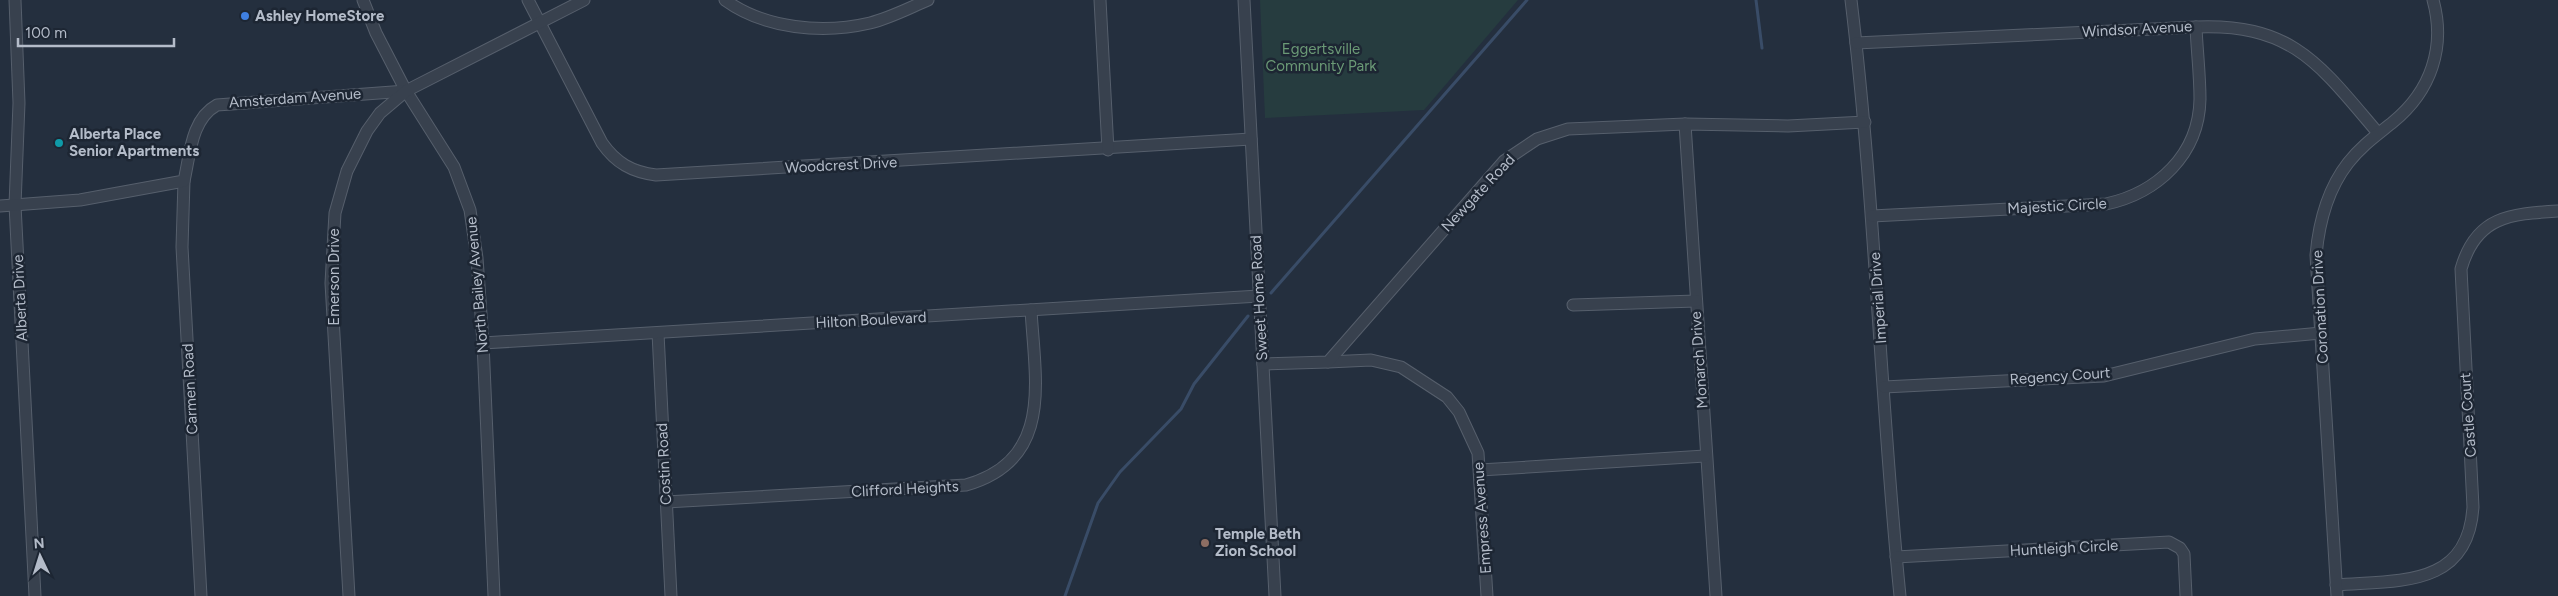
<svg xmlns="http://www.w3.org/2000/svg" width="2558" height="596" font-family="Figtree,sans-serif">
<rect width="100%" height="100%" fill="#242f3e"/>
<path fill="#263c3f" d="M1260,0H1518L1424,110L1265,118Z"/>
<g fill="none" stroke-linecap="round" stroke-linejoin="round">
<g stroke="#394c67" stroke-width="3">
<path d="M1756,0L1762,48"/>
<path d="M1271,293L1527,0"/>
<path d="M1065,596L1098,503L1120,472L1181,409L1194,384L1248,316"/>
</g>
<g stroke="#565f6c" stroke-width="13">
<g id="minor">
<path d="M15,0L19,103L15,205L35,596"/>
<path d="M363,0L376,33L406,91L454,167L470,210L477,258L483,343L494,596"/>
<path d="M528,0L602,143C616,163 632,172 656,175L1251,139"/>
<path d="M725,0C765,29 823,34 870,23C890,18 909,8 928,0"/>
<path d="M1100,0L1108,150"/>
<path d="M1244,0L1275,596"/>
<path d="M1851,0C1875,198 1880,398 1900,596"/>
<path d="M1856,43L2196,27C2293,23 2320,65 2378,133"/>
<path d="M1685,124L1716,596"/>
<path d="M184,181L182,247L201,596"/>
<path d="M0,206L80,200L184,181C190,155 191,119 217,105L406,91"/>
<path d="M1872,216L2106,204C2157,193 2199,155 2200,99C2200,75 2197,51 2196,27"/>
<path d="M1573,305L1696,301"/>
<path d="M658,333L671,596"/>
<path d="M483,343L1259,296"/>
<path d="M1328,362L1371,360L1401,367L1447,397L1459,412L1478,453L1487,596"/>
<path d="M1263,364L1328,362L1504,161L1537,139L1568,129L1685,124L1788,126L1865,122"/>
<path d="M1884,387L2104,376L2255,339L2321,333"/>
<path d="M1480,470L1705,456"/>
<path d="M666,502L966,485C1054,460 1035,381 1031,310"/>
<path d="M1896,557L2169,542L2180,548L2184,554L2186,596"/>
<path d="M2336,585C2398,580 2468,588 2473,507L2461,269C2476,216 2510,214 2558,211"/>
<path d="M349,596L331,283L335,213L347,171L367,131L380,113L406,91L584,0"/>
<path d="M2337,596L2316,255C2319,222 2327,190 2348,163C2361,146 2377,135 2393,122C2431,91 2446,47 2433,0"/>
</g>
</g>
<use href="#minor" stroke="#38414e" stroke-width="11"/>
</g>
<circle fill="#3f7fe0" stroke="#1d2633" stroke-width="2" cx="245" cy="16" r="5"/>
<circle fill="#0f9aa8" stroke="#1d2633" stroke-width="2" cx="59" cy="143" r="5"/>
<circle fill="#8d6e63" stroke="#1d2633" stroke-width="2" cx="1205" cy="543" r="5"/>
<g text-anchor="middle" stroke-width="5" stroke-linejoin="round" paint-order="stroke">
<g font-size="15" font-weight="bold" fill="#b4bcc9" stroke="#1d2633" text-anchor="start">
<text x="255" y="21">Ashley HomeStore</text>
<text x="69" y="139">Alberta Place<tspan x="69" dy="17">Senior Apartments</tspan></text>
<text x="1215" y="539">Temple Beth<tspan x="1215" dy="17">Zion School</tspan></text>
</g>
<g font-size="15" fill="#b4bcc9" stroke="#1d2633">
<text transform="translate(2137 29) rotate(-3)" y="5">Windsor Avenue</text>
<text transform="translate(295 98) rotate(-4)" y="5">Amsterdam Avenue</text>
<text transform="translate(841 165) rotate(-3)" y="5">Woodcrest Drive</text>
<text transform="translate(1478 193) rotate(-47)" y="5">Newgate Road</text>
<text transform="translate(2057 206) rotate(-3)" y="5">Majestic Circle</text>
<text transform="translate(334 277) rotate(-90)" y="5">Emerson Drive</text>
<text transform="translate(477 285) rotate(-95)" y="5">North Bailey Avenue</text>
<text transform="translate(20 298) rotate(-93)" y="5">Alberta Drive</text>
<text transform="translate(1259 298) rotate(-93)" y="5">Sweet Home Road</text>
<text transform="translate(1878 298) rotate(-94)" y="5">Imperial Drive</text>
<text transform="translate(2320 307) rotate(-93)" y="5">Coronation Drive</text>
<text transform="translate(871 320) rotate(-3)" y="5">Hilton Boulevard</text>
<text transform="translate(1699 360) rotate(-94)" y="5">Monarch Drive</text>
<text transform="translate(2060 376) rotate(-4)" y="5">Regency Court</text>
<text transform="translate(190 389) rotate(-93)" y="5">Carmen Road</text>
<text transform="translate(2468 415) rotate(-94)" y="5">Castle Court</text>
<text transform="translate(664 464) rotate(-93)" y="5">Costin Road</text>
<text transform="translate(905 489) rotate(-3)" y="5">Clifford Heights</text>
<text transform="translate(1482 518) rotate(-94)" y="5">Empress Avenue</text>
<text transform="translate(2064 548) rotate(-3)" y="5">Huntleigh Circle</text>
</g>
<g font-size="15" fill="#6b9a76" stroke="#1d2633">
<text x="1321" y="54">Eggertsville<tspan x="1321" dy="17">Community Park</tspan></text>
</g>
</g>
<g transform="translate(40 556) rotate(356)" stroke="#1d2633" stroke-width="4" paint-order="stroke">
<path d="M0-4L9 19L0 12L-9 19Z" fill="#b4bcc9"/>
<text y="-8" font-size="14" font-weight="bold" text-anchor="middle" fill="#b4bcc9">N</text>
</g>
<path d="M18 38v8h156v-8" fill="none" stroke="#b4bcc9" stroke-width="2.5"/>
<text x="25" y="38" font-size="15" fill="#b4bcc9" stroke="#1d2633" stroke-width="4" paint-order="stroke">100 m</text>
</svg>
